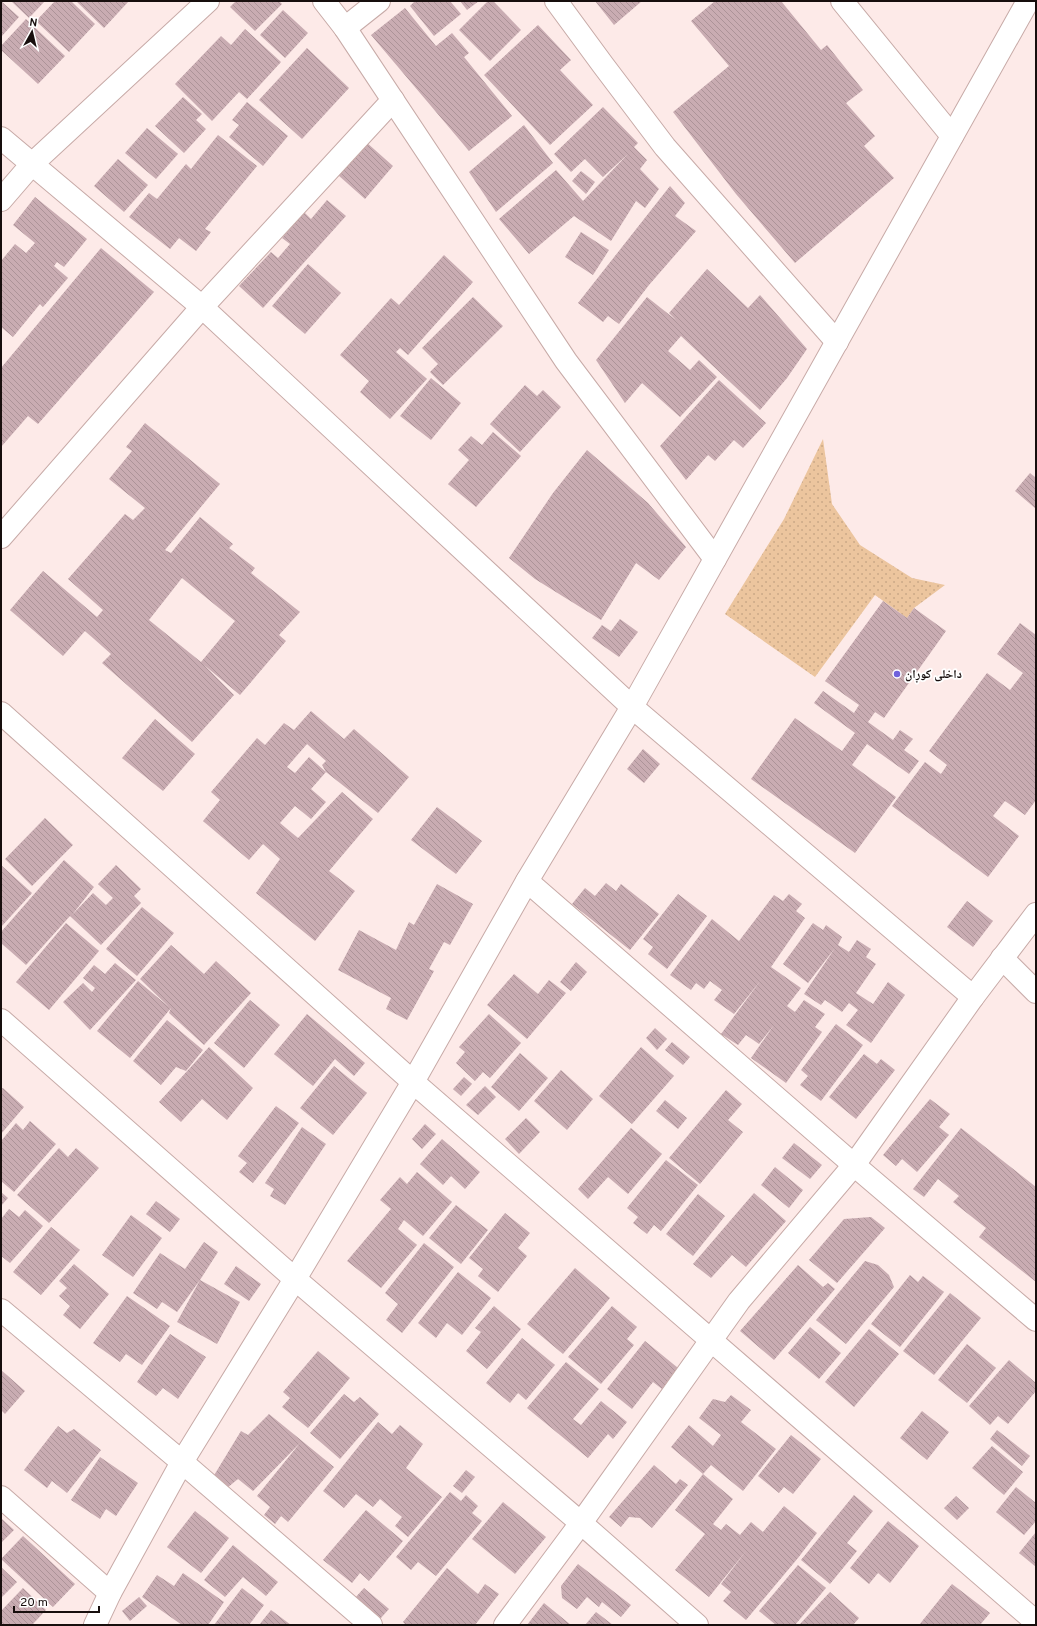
<svg xmlns="http://www.w3.org/2000/svg" width="1037" height="1626" font-family="Overpass,'Noto Naskh Arabic',sans-serif">
<defs>
<pattern id="grass-dots" width="8" height="8" patternUnits="userSpaceOnUse"><rect width="8" height="8" fill="#ecc59e"/><path d="M2 2h.1M6 6h.1" fill="none" stroke="#caa887" stroke-width="1.8" stroke-linecap="round"/></pattern>
<pattern id="building-back-hatch" width="6" height="6" patternUnits="userSpaceOnUse"><rect width="6" height="6" fill="#c9acb2"/><path d="M-1 5l2 2M0 0l6 6M5-1l2 2" fill="none" stroke="#ac9398"/></pattern>
</defs>
<rect width="100%" height="100%" fill="#fdeae8"/>
<path fill="url(#grass-dots)" d="M823,439L832,504L860,545L912,578L945,585L914,608L907,618L875,595L815,677L725,614L784,519Z"/>
<g fill="url(#building-back-hatch)" fill-rule="evenodd">
<path d="M1,1L19,17L1,37Z"/>
<path d="M11,1H45L29,18Z"/>
<path d="M55,1H71L95,24L69,52L36,21Z"/>
<path d="M76,1H129L104,28Z"/>
<path d="M236,1H279L282,4L255,31L230,7Z"/>
<path d="M415,1H450L461,14L434,36L410,6Z"/>
<path d="M460,1H479L467,10Z"/>
<path d="M488,1H493L521,30L490,61L459,30Z"/>
<path d="M595,1H642L614,25Z"/>
<path d="M715,1H781L821,50L827,45L863,90L846,103L875,136L864,146L894,178L795,263L736,194L673,112L729,66L691,21Z"/>
<path d="M405,8L436,46L452,33L469,53L464,57L512,116L469,151L371,35Z"/>
<path d="M283,10L308,33L285,58L260,35Z"/>
<path d="M26,19L65,56L38,84L1,50V46Z"/>
<path d="M538,25L571,60L560,70L593,105L550,145L484,75Z"/>
<path d="M245,29L281,62L247,99L239,92L212,121L175,84L221,36L231,45Z"/>
<path d="M307,48L349,88L302,139L259,100Z"/>
<path d="M183,97L202,114L196,120L206,129L184,153L155,126Z"/>
<path d="M247,102L288,136L263,166L229,137L239,125L232,120Z"/>
<path d="M603,107L638,143L634,147L647,160L640,169L659,189L645,208L636,201L611,241L574,216L529,254L499,219L556,170L583,201L628,154L603,177L585,159L571,172L554,154Z"/>
<path d="M524,125L553,163L496,212L469,172Z"/>
<path d="M147,128L178,154L156,179L125,153Z"/>
<path d="M218,135L257,166L205,229L211,232L196,251L179,238L170,249L129,217L149,193L157,199L186,164L191,169Z"/>
<path d="M366,142L393,166L365,199L338,175Z"/>
<path d="M118,159L148,185L124,212L94,186Z"/>
<path d="M581,171L595,182L586,194L572,181Z"/>
<path d="M670,186L685,203L675,216L696,231L649,285L619,324L608,316L603,322L578,303Z"/>
<path d="M35,197L87,239L64,267L57,262L54,266L68,278L43,307L40,304L13,337L1,327V261L15,244L26,253L35,243L13,225Z"/>
<path d="M327,200L346,216L263,308L239,286L271,252L278,258L290,244L282,238L304,212L311,219Z"/>
<path d="M581,232L609,250L593,275L565,257Z"/>
<path d="M101,248L154,292L38,424L28,416L1,447V368Z"/>
<path d="M444,255L473,282L408,355L400,348L396,352L427,379L390,419L360,392L369,381L340,355L391,298L399,305Z"/>
<path d="M308,264L341,293L305,334L272,306Z"/>
<path d="M707,269L748,308L760,295L807,349L787,378L760,410L681,336L668,351L690,370L699,360L717,377L680,417L642,383L625,403L596,360L647,297L676,320L669,313Z"/>
<path d="M473,297L503,326L443,385L430,372L438,364L422,348Z"/>
<path d="M431,378L461,403L431,440L400,416Z"/>
<path d="M719,380L766,423L743,448L734,440L715,461L708,455L686,480L660,446Z"/>
<path d="M525,385L537,396L543,390L561,407L520,452L490,424Z"/>
<path d="M145,423L220,484L165,550L171,553L200,517L233,544L229,548L255,568L251,573L300,612L279,635L286,641L240,695L204,665L234,695L192,742L102,663L111,654L85,631L63,656L10,610L43,571L97,617L103,610L68,579L125,514L133,520L145,508L109,479L132,451L126,447ZM182,578L235,621L201,662L149,620Z"/>
<path d="M493,432L521,456L476,507L448,484L469,460L458,450L471,436L482,445Z"/>
<path d="M587,450L648,503L686,547L659,580L636,563L601,620L535,579L509,558L553,493Z"/>
<path d="M1030,473L1036,478V509L1015,491Z"/>
<path d="M883,601L907,618L914,608L946,631L884,718L875,712L868,722L893,740L900,730L913,739L904,750L919,761L909,774L867,744L852,765L896,797L855,853L751,779L795,718L842,751L855,733L814,703L823,691L854,713L859,705L825,681Z"/>
<path d="M620,619L638,632L619,657L592,638L602,625L611,631Z"/>
<path d="M1020,623L1036,635V800L1025,815L1005,801L993,816L1019,836L988,877L892,806L925,762L941,774L947,765L929,751L987,673L1010,690L1023,673L997,654Z"/>
<path d="M311,711L344,739L354,729L409,777L378,813L326,772L322,765L326,761L307,744L287,767L295,773L309,757L326,772L311,789L326,802L311,819L295,806L280,823L298,838L342,792L373,819L329,871L355,891L315,941L256,893L280,859L263,844L249,860L203,821L220,800L211,792L257,738L265,745L284,723L294,730Z"/>
<path d="M155,719L195,754L163,791L122,758Z"/>
<path d="M643,749L660,764L644,783L627,769Z"/>
<path d="M437,807L482,841L456,874L411,840Z"/>
<path d="M45,818L73,845L32,886L5,859Z"/>
<path d="M64,860L94,887L72,915L93,893L106,905L113,898L98,884L116,865L141,889L134,896L141,903L101,945L70,916L26,965L1,943V932Z"/>
<path d="M1,865L32,893L1,927Z"/>
<path d="M606,883L616,891L621,884L659,914L630,950L572,904L585,888L595,896Z"/>
<path d="M437,884L473,904L450,945L444,942L429,969L434,971L407,1020L386,1009L391,998L338,970L359,930L396,950L409,922L414,925Z"/>
<path d="M678,894L707,916L667,969L648,954L653,947L643,939Z"/>
<path d="M789,894L802,904L796,911L805,918L771,967L801,988L787,1006L795,1012L804,1000L825,1014L815,1027L822,1032L786,1083L751,1058L774,1025L759,1044L746,1035L738,1045L721,1034L761,980L734,1014L714,1000L722,990L710,981L704,989L696,983L691,990L670,975L712,919L739,941L774,895L783,901Z"/>
<path d="M967,901L993,921L973,947L947,927Z"/>
<path d="M142,907L174,933L137,976L106,949Z"/>
<path d="M66,923L99,951L49,1010L16,982Z"/>
<path d="M813,923L823,930L826,925L842,937L838,945L849,952L857,940L871,949L866,957L876,964L856,993L873,1004L888,982L905,995L871,1043L846,1025L858,1010L849,1003L842,1012L825,1000L821,1005L804,994L835,948L808,983L783,964Z"/>
<path d="M171,945L204,974L216,961L251,993L204,1045L169,1013L171,1008L130,1058L97,1031L138,981L169,1007L140,979Z"/>
<path d="M576,962L587,972L571,991L560,982Z"/>
<path d="M115,963L136,980L90,1030L63,1002L83,983L92,992L95,988L83,978L94,965L105,974Z"/>
<path d="M514,974L538,994L549,980L566,993L527,1039L487,1005Z"/>
<path d="M250,1000L280,1025L244,1068L214,1043Z"/>
<path d="M307,1014L365,1063L354,1076L335,1059L313,1086L274,1054Z"/>
<path d="M489,1014L521,1043L490,1078L483,1072L475,1081L456,1063L465,1052L459,1047Z"/>
<path d="M167,1020L203,1050L186,1071L176,1067L161,1085L133,1061Z"/>
<path d="M836,1024L863,1045L821,1101L800,1085L808,1076L801,1070Z"/>
<path d="M655,1028L667,1039L657,1050L646,1038Z"/>
<path d="M672,1042L690,1057L683,1065L665,1050Z"/>
<path d="M209,1047L253,1088L227,1120L202,1099L181,1122L159,1102Z"/>
<path d="M641,1047L674,1076L632,1124L599,1096Z"/>
<path d="M520,1053L548,1078L519,1111L491,1087Z"/>
<path d="M864,1054L877,1064L881,1059L895,1070L856,1119L829,1097Z"/>
<path d="M334,1066L367,1093L333,1135L300,1108Z"/>
<path d="M561,1070L593,1099L567,1130L534,1101Z"/>
<path d="M464,1077L472,1084L461,1096L453,1089Z"/>
<path d="M485,1086L496,1097L478,1115L466,1105Z"/>
<path d="M3,1088L24,1107L1,1134V1089Z"/>
<path d="M726,1090L742,1104L728,1120L743,1132L700,1184L669,1158Z"/>
<path d="M930,1099L950,1114L939,1127L949,1135L917,1172L902,1159L896,1166L883,1155Z"/>
<path d="M665,1100L687,1118L678,1129L656,1111Z"/>
<path d="M276,1106L299,1123L253,1183L239,1172L247,1163L238,1156Z"/>
<path d="M526,1118L540,1132L519,1154L505,1139Z"/>
<path d="M30,1121L56,1144L14,1192L1,1181V1141L16,1123L23,1130Z"/>
<path d="M425,1124L436,1134L422,1149L412,1139Z"/>
<path d="M302,1127L326,1144L285,1205L270,1196L274,1189L265,1183Z"/>
<path d="M631,1128L662,1154L628,1194L608,1177L588,1199L578,1189Z"/>
<path d="M961,1128L1036,1187V1282L979,1237L986,1228L953,1202L959,1196L938,1179L924,1197L913,1189Z"/>
<path d="M442,1139L480,1172L465,1189L451,1176L443,1185L420,1164Z"/>
<path d="M794,1143L822,1165L810,1179L782,1158Z"/>
<path d="M59,1148L68,1157L76,1148L99,1168L49,1223L17,1195Z"/>
<path d="M666,1160L698,1185L661,1231L654,1225L647,1234L633,1223L638,1217L627,1208Z"/>
<path d="M775,1167L803,1190L789,1208L761,1185Z"/>
<path d="M417,1172L452,1202L423,1236L404,1220L398,1229L417,1245L381,1288L347,1261L391,1209L380,1200L400,1177L407,1184Z"/>
<path d="M1,1192L8,1198L1,1206Z"/>
<path d="M754,1193L786,1221L746,1267L732,1255L711,1278L693,1264Z"/>
<path d="M698,1194L725,1216L693,1256L666,1234Z"/>
<path d="M156,1201L180,1219L170,1232L146,1214Z"/>
<path d="M456,1205L488,1230L461,1264L429,1238Z"/>
<path d="M9,1209L19,1217L25,1210L43,1226L10,1263L1,1256V1219Z"/>
<path d="M505,1213L530,1233L518,1248L527,1256L498,1292L478,1276L483,1269L469,1258Z"/>
<path d="M131,1215L162,1238L133,1277L102,1255Z"/>
<path d="M871,1217L885,1228L837,1283L809,1260L844,1219Z"/>
<path d="M51,1227L80,1250L41,1295L13,1272Z"/>
<path d="M204,1242L218,1252L200,1280L240,1302L217,1344L177,1322L200,1280L177,1312L162,1302L157,1309L133,1293L160,1253L185,1269Z"/>
<path d="M424,1243L454,1267L402,1333L386,1320L398,1304L385,1293Z"/>
<path d="M865,1261L878,1265L889,1275L894,1287L846,1344L816,1320Z"/>
<path d="M74,1264L109,1294L80,1329L63,1315L70,1306L59,1296L67,1288L59,1281Z"/>
<path d="M798,1265L823,1287L828,1283L835,1289L774,1360L740,1331Z"/>
<path d="M236,1266L261,1284L249,1301L224,1284Z"/>
<path d="M575,1268L610,1298L563,1354L527,1324Z"/>
<path d="M458,1272L491,1298L462,1335L447,1323L436,1338L418,1323Z"/>
<path d="M910,1275L918,1282L923,1276L944,1292L900,1347L871,1324Z"/>
<path d="M950,1293L981,1318L934,1375L903,1351Z"/>
<path d="M127,1296L170,1326L142,1365L126,1354L120,1362L93,1343Z"/>
<path d="M494,1306L521,1329L487,1369L466,1351L481,1332L475,1328Z"/>
<path d="M612,1306L637,1327L627,1339L634,1345L601,1384L568,1357Z"/>
<path d="M810,1327L841,1353L819,1379L788,1353Z"/>
<path d="M869,1329L899,1354L854,1407L825,1382Z"/>
<path d="M170,1334L206,1357L178,1399L163,1388L156,1396L137,1382Z"/>
<path d="M522,1338L555,1365L526,1400L518,1393L510,1403L486,1383Z"/>
<path d="M645,1341L678,1368L662,1389L653,1382L632,1409L607,1389Z"/>
<path d="M967,1344L996,1368L967,1403L938,1380Z"/>
<path d="M318,1351L350,1378L308,1428L282,1407L290,1398L283,1392Z"/>
<path d="M1009,1360L1036,1383V1391L1008,1424L998,1416L990,1425L969,1406Z"/>
<path d="M566,1362L599,1389L573,1419L581,1425L601,1401L627,1422L613,1439L608,1434L588,1458L527,1408Z"/>
<path d="M1,1370L25,1391L5,1414L1,1410Z"/>
<path d="M344,1394L354,1402L360,1397L379,1414L340,1459L310,1433Z"/>
<path d="M731,1395L751,1410L741,1422L776,1449L743,1491L711,1465L703,1474L671,1447L689,1425L713,1446L721,1435L699,1418L713,1399L725,1402Z"/>
<path d="M922,1411L949,1432L927,1460L900,1438Z"/>
<path d="M269,1414L334,1467L288,1522L281,1516L275,1524L264,1515L270,1507L257,1496L300,1443L253,1491L238,1479L227,1488L213,1477L241,1431L248,1435Z"/>
<path d="M378,1422L392,1434L400,1425L423,1444L406,1468L442,1497L408,1537L395,1526L402,1517L380,1499L373,1507L356,1494L344,1508L323,1491Z"/>
<path d="M58,1426L67,1433L74,1429L101,1450L67,1493L52,1481L47,1488L24,1470Z"/>
<path d="M997,1430L1030,1456L1022,1466L990,1439Z"/>
<path d="M791,1435L821,1459L793,1494L784,1487L779,1493L758,1476Z"/>
<path d="M992,1446L1023,1472L1004,1495L972,1468Z"/>
<path d="M100,1457L138,1483L116,1516L106,1509L100,1519L71,1500Z"/>
<path d="M654,1465L676,1484L680,1479L688,1485L652,1528L640,1518L629,1517L621,1527L609,1517Z"/>
<path d="M466,1470L475,1477L462,1493L453,1486Z"/>
<path d="M703,1474L733,1499L713,1524L721,1530L726,1524L740,1535L751,1522L763,1532L784,1506L817,1533L798,1558L746,1620L723,1601L731,1592L721,1584L746,1551L709,1597L675,1570L705,1534L675,1510Z"/>
<path d="M1016,1487L1036,1503V1521L1024,1535L996,1512Z"/>
<path d="M450,1492L461,1501L466,1495L478,1506L472,1513L482,1521L436,1576L418,1562L411,1570L396,1557Z"/>
<path d="M854,1495L873,1511L847,1543L857,1551L830,1584L801,1560Z"/>
<path d="M956,1496L969,1508L957,1520L944,1508Z"/>
<path d="M503,1502L546,1537L515,1574L472,1539Z"/>
<path d="M366,1510L403,1541L369,1581L360,1573L352,1583L323,1560Z"/>
<path d="M195,1511L229,1538L201,1573L167,1547Z"/>
<path d="M1,1518L14,1530L1,1543Z"/>
<path d="M888,1521L919,1546L890,1583L878,1573L869,1584L850,1568Z"/>
<path d="M1036,1532V1567L1019,1553Z"/>
<path d="M23,1536L75,1584L53,1607L1,1559Z"/>
<path d="M233,1545L278,1582L266,1596L243,1577L225,1597L204,1580Z"/>
<path d="M578,1564L631,1605L621,1617L602,1602L599,1607L587,1597L577,1609L562,1598L561,1586Z"/>
<path d="M798,1565L826,1588L795,1625H776L759,1611Z"/>
<path d="M1,1567L17,1582L1,1598Z"/>
<path d="M447,1568L478,1594L485,1584L499,1594L475,1625H406L403,1622Z"/>
<path d="M183,1573L224,1602L208,1625H182L142,1597L157,1575L174,1586Z"/>
<path d="M952,1584L990,1613L980,1625H919Z"/>
<path d="M23,1588L46,1610L32,1625H1V1611Z"/>
<path d="M242,1588L264,1605L249,1625H214Z"/>
<path d="M364,1588L389,1609L380,1619L355,1598Z"/>
<path d="M830,1592L859,1618L853,1625H799Z"/>
<path d="M139,1597L147,1606L130,1621L122,1611Z"/>
<path d="M544,1603L571,1625H527Z"/>
<path d="M271,1610L291,1625H259Z"/>
<path d="M596,1612L613,1625H585Z"/>
</g>
<g fill="none" stroke-linecap="round" stroke-linejoin="round">
<g stroke="#c7aaa7" stroke-width="24">
<g id="minor">
<path d="M324,1L345,28L566,361L715,559"/>
<path d="M556,1L603,65L665,147L837,342"/>
<path d="M842,1L952,136"/>
<path d="M345,28L379,1"/>
<path d="M1,138L202,307L632,707L973,997"/>
<path d="M1,200L32,164L208,1"/>
<path d="M1,537L202,307L393,100"/>
<path d="M1,713L413,1082L1036,1622"/>
<path d="M527,881L854,1165L1036,1320"/>
<path d="M1002,958L1036,992"/>
<path d="M1,1020L295,1279L581,1523L697,1625"/>
<path d="M1,1310L182,1462L371,1625"/>
<path d="M1,1497L110,1593"/>
<path d="M95,1625L110,1593L182,1462L295,1279L413,1082L527,881L632,707L1028,1"/>
<path d="M505,1625L581,1523L739,1301L854,1165L973,997L1036,914"/>
</g>
</g>
<use href="#minor" stroke="#fff" stroke-width="22"/>
</g>
<circle fill="#6f62dc" stroke="#fff" stroke-width="1.5" cx="897" cy="674" r="4"/>
<g text-anchor="middle" stroke-width="3.5" stroke-linejoin="round" paint-order="stroke">
<g font-size="12" font-weight="bold" fill="#170e0d" stroke="#fff" text-anchor="start">
<text x="905" y="678">داخلی کوڕان</text>
</g>
</g>
<rect width="1037" height="1626" fill="none" stroke="#170e0d" stroke-width="4"/>
<g transform="translate(32 32) rotate(8)" stroke="#ffffff" stroke-width="3" paint-order="stroke">
<path d="M0-3L7 15L0 10L-7 15Z" fill="#170e0d"/>
<text y="-6" font-size="11" font-weight="bold" text-anchor="middle" fill="#170e0d">N</text>
</g>
<path d="M14 1606v6h85v-6" fill="none" stroke="#170e0d" stroke-width="2"/>
<text x="20" y="1606" font-size="12" fill="#170e0d" stroke="#ffffff" stroke-width="3" paint-order="stroke">20 m</text>
</svg>
